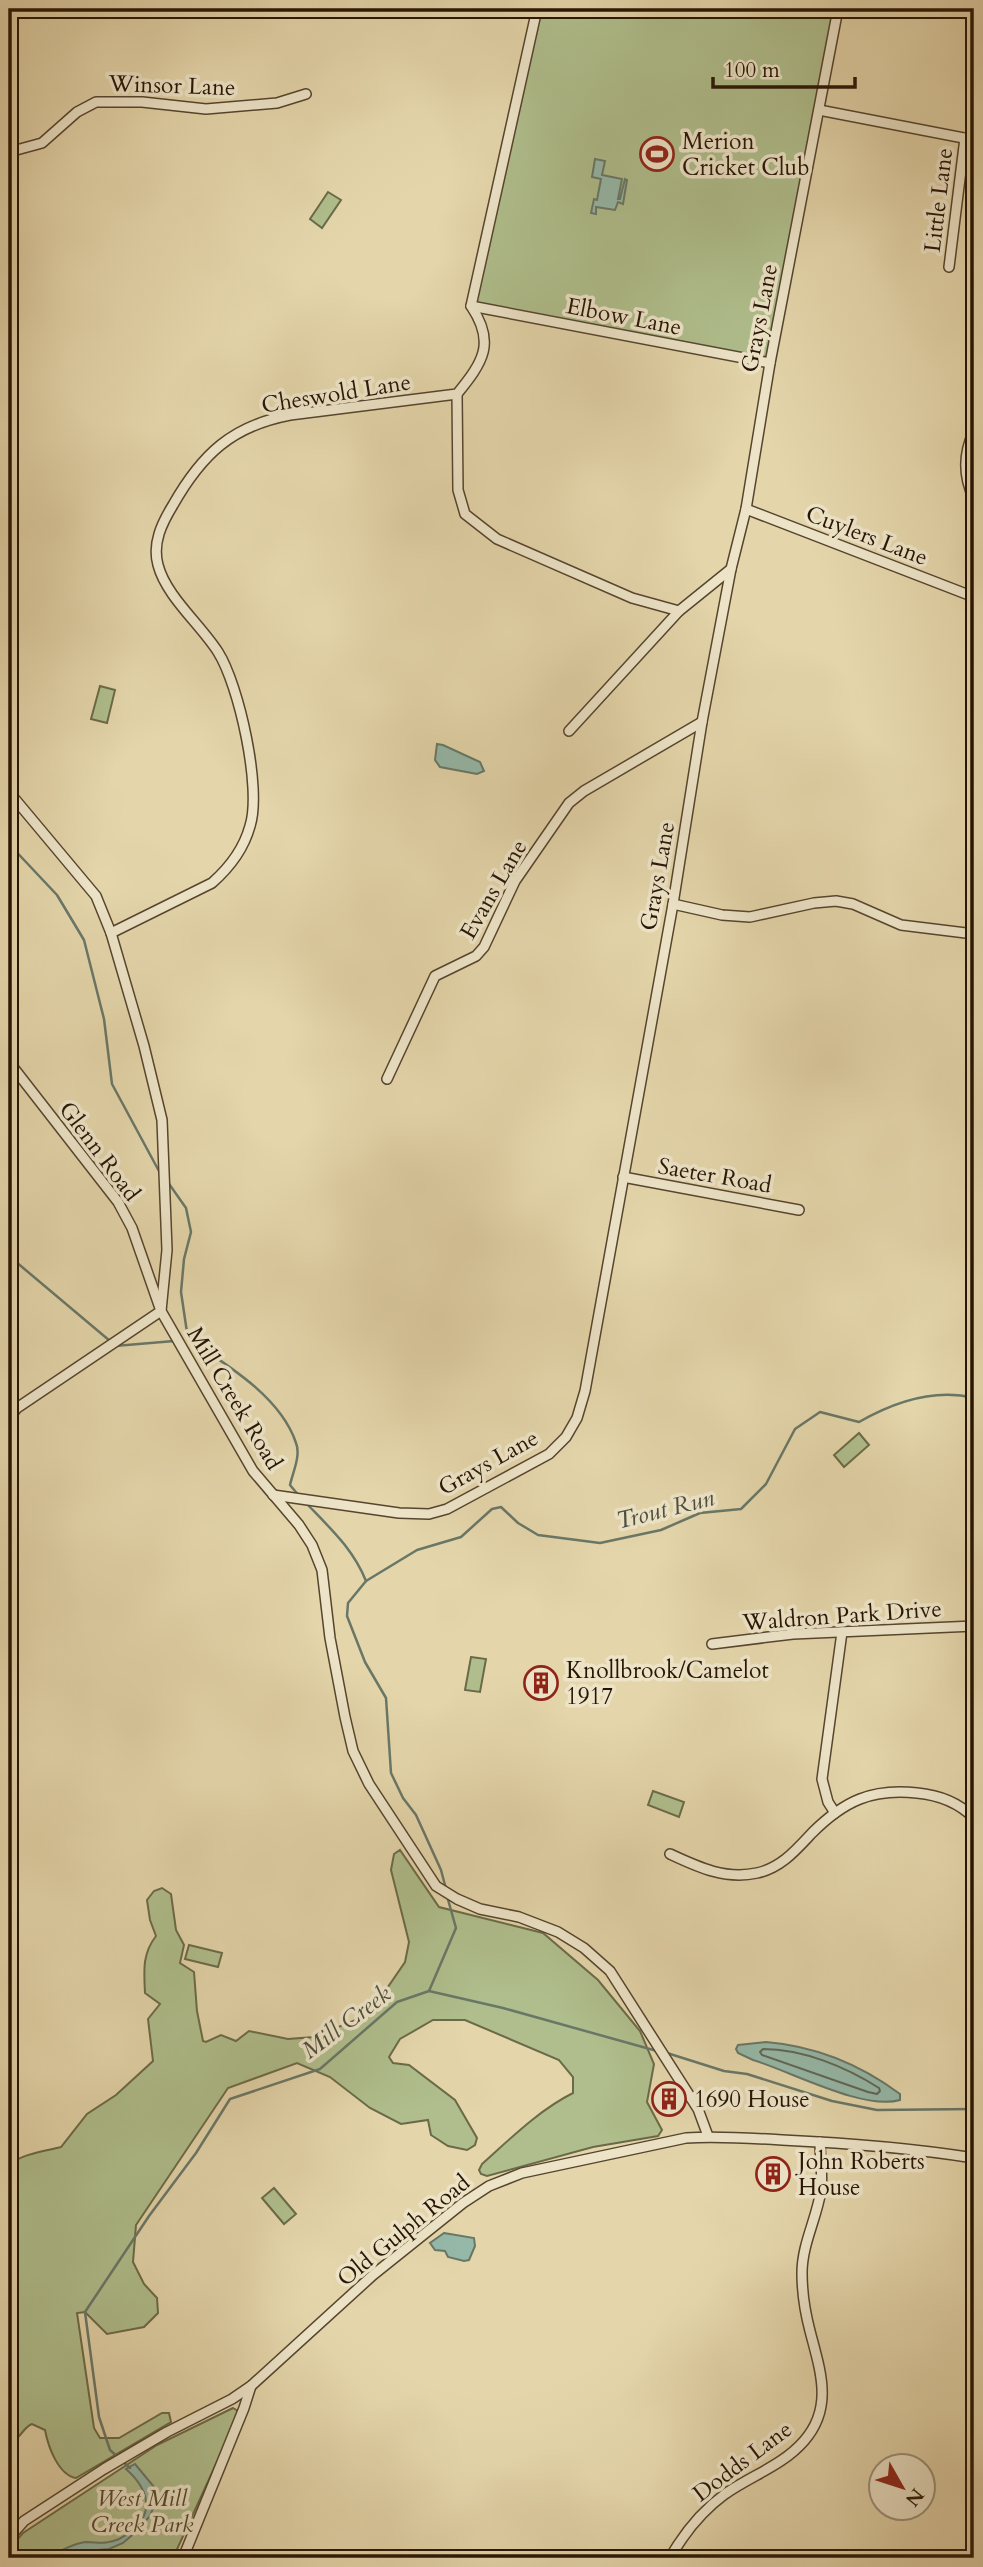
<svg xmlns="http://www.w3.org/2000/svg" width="983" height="2567" font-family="Cardo,serif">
<rect width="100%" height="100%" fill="#e4d5aa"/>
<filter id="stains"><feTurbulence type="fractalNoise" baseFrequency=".00286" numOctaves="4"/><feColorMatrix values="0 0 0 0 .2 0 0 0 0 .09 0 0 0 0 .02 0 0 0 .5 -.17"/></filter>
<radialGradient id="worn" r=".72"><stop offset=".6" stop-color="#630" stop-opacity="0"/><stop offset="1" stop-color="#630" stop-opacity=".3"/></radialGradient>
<g fill="#afbe8c" stroke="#6b6a48" stroke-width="2">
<path d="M537,9H837L770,363L471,306Z"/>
<path d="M328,192L341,200L322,228L310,219Z"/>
<path d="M100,686L115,690L107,723L91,719Z"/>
<path d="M859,1433L869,1445L844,1467L834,1455Z"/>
<path d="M471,1657L486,1659L480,1692L465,1690Z"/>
<path d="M653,1791L684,1802L679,1817L648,1805Z"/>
<path d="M400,1850L439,1907L543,1933L598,1980L640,2031L654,2064L647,2102L662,2130L658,2136L593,2147L487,2176L481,2174L479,2170L482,2164C510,2139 539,2110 573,2093V2077L559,2060L465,2020H433L400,2039L389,2057L393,2063L409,2065L455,2100L477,2138L475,2145L467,2150L448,2146L431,2135L428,2120L401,2124L370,2108L330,2077L297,2063L228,2088L136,2225L133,2262L144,2284L157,2298L158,2313L144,2327L107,2334L85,2312L77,2313L94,2428L100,2438H119L162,2413H169L171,2422L76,2478C58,2475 48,2446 45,2430L32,2424C22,2428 21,2440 9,2441V2165C21,2154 45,2151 61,2147L87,2114L116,2095L153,2061L148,2019L160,2004L145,1993C144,1971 142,1954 156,1936L150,1920L147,1900L154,1891L162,1888L171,1894L176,1930L184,1945L180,1963L194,1972L197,2011L203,2041L206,2042L221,2035L236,2041L249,2031L288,2039L314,2037L358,2019L381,1997L405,1962L409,1942L391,1870L394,1854Z"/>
<path d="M189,1945L222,1953L218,1967L185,1959Z"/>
<path d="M274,2188L296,2214L284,2224L262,2198Z"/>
<path d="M233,2408L238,2411V2416L173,2558H9V2549L23,2533L157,2445Z"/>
</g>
<g fill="#95b9a9" stroke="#697767" stroke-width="2">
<path d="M595,159L605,161L602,175L622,179L618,199H620L625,179L627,180L623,204L618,202L615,210L596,207V214L591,213L594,199L597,200L601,179L592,177Z"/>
<path d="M437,744L443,745L480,762L484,771L477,774L440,767L435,760Z"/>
<path d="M766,2042C815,2046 861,2065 900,2094V2100C864,2111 790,2071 753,2060L738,2053L736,2049L738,2045Z"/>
<path d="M444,2233L474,2238L475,2246L469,2260L464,2261L448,2257L445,2251L435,2250L430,2243Z"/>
<path d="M135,2464L154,2487L155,2503L150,2516L138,2530L123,2543L109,2549L75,2552L65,2558H45C57,2553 73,2543 86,2542C98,2542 106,2545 119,2539C154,2521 154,2494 126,2469Z"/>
</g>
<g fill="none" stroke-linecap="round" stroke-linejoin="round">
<path stroke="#5e6756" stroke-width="2" d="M763,2049C803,2049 846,2067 879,2088L880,2091L877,2094L868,2092L762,2055L760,2052Z"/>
<g stroke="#697767" stroke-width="2.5">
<path d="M9,844L57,895L84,940L104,1019L112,1084L160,1173"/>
<path d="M167,1181L186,1208L191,1232L184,1259L181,1292L188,1339C226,1364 281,1397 296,1443C301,1455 293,1472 290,1485L300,1497"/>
<path d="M9,1256L110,1341"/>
<path d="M115,1346L174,1341"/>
<path d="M307,1504C331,1529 353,1549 366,1581"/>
<path d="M446,1889L441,1870L416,1815L403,1798L391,1773L386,1698L365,1662L347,1616L348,1603L366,1581L417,1550L461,1537L492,1509L501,1507L518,1523L538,1535L600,1543L661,1530L700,1513L741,1509L766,1484L795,1429L820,1412L859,1422C894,1402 934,1388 974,1398"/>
<path d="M429,1991L456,1928L447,1896"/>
<path d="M667,2053L724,2071L747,2074L832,2101L877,2110L974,2109"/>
<path d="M130,2468L110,2450L99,2417L85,2312L149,2216L196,2153L230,2099L320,2069L397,2002L429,1991L503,2008L657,2051"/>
</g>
<g stroke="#56452e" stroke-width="12">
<g id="minor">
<path d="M819,110L974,140"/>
<path d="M9,152L42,143L77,112L96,102H142L206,109L277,103L306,94"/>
<path d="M949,267L965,138"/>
<path d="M471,306L770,363"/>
<path d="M457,394L458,490L465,514L497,539L632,598L679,611L731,569"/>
<path d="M974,431C963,454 963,476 974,499"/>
<path d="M746,509L974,597"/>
<path d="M569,731L679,611"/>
<path d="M9,792L96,896L111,933L144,1046L162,1120L167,1250L161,1311L253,1471L299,1525L312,1545L322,1570L330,1638L345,1717L353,1751L369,1784L436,1886L457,1899L480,1909L519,1917L558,1932L584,1948L610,1971L698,2109L708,2136"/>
<path d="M673,904L722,915L750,917L814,903L836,901L853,904L901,925L974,934"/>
<path d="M111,933L212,883C229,868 244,848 250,826C262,789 239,685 218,652C200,624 166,596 158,565C152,543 162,523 173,505C202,454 232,426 290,415L457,394C483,362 496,343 471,306L537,9"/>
<path d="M9,1062L118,1202L132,1228L161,1311L17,1408L9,1418"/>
<path d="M387,1079L435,976L476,956L484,947L515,881L569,803L584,791L702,722"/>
<path d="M623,1177L799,1210"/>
<path d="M273,1495L399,1513L429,1514L447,1509L549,1454L566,1437L577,1418L585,1391L673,904L702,722L731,569L746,509L770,363L838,9"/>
<path d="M712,1644L793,1634L974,1626"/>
<path d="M835,1813L828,1802L822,1779L842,1632"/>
<path d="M670,1854C698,1867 725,1880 757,1873C781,1868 796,1850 812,1833C844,1801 872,1788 917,1793C939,1795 958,1802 974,1818"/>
<path d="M9,2538L24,2521L104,2469L167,2432L232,2399L251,2386L373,2275L463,2203L489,2186L522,2173L686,2138C718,2136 750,2138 782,2140C847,2143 911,2148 974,2158"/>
<path d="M183,2558L244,2408L251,2386"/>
<path d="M670,2558C684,2533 702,2511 725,2494C752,2475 782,2466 804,2441C834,2407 820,2370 810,2331C805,2312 802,2292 802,2273C802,2244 817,2218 821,2190C823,2175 820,2157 820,2142"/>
</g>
</g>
<use href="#minor" stroke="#ede4c8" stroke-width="9"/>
</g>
<defs>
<g id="stadium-ring" transform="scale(1.75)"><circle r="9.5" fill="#ede4c8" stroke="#8f2418" stroke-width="1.5"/><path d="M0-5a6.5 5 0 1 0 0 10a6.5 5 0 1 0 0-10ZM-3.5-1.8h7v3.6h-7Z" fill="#8f2418"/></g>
<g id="building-ring" transform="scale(1.75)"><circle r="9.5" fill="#ede4c8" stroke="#8f2418" stroke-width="1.5"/><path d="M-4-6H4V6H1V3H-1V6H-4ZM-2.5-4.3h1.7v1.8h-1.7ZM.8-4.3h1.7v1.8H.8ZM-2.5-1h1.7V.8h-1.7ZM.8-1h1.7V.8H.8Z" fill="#8f2418"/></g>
</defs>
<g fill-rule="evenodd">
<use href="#stadium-ring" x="657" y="154"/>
<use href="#building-ring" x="541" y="1683"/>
<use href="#building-ring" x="669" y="2099"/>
<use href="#building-ring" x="773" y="2174"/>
</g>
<g text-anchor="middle" stroke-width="7" stroke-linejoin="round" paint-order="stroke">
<g font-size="23" fill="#271504" stroke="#ede4c8">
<text transform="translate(172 85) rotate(2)" y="8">Winsor Lane</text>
<text transform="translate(938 200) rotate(-83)" y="8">Little Lane</text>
<text transform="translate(624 316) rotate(11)" y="8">Elbow Lane</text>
<text transform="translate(759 318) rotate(-79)" y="8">Grays Lane</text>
<text transform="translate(336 393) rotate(-9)" y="8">Cheswold Lane</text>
<text transform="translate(867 535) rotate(21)" y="8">Cuylers Lane</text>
<text transform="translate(657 876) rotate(-80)" y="8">Grays Lane</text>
<text transform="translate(493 889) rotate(-60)" y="8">Evans Lane</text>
<text transform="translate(100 1151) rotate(53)" y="8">Glenn Road</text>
<text transform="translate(715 1175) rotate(10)" y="8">Saeter Road</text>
<text transform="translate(235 1398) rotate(59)" y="8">Mill Creek Road</text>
<text transform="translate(488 1462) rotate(-29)" y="8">Grays Lane</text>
<text transform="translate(842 1615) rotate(-4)" y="8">Waldron Park Drive</text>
<text transform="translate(403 2230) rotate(-39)" y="8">Old Gulph Road</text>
<text transform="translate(742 2461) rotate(-37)" y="8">Dodds Lane</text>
</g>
<g font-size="23" fill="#271504" stroke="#ede4c8" text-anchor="start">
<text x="682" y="149">Merion<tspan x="682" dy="26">Cricket Club</tspan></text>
<text x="566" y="1678">Knollbrook/Camelot<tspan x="566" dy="26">1917</tspan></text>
<text x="694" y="2107">1690 House</text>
<text x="798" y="2169">John Roberts<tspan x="798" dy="26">House</tspan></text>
</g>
<g font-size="23" font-style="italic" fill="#50482d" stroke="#ede4c8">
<text x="142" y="2506">West Mill<tspan x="142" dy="26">Creek Park</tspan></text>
</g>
<g font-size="24" font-style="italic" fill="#4e4e3e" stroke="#ede4c8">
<text transform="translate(665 1509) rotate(-14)" y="8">Trout Run</text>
<text transform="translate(346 2022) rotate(-37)" y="8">Mill Creek</text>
</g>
</g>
<rect width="983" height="2567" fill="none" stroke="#e4d5aa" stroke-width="35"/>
<rect x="10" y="10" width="962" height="2546" fill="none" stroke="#271504" stroke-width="3.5"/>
<rect x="18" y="18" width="948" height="2532" fill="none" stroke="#271504" stroke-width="2"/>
<g transform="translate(902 2487) rotate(129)"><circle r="33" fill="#ede4c8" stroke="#9e917a" stroke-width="2"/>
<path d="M0-5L12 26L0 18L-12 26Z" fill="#8f2418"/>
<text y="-10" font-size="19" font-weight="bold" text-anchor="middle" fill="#271504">N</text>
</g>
<path d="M713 77v10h142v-10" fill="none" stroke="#271504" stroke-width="3.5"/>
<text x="724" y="77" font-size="21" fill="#271504" stroke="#ede4c8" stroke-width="5" paint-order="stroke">100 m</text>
<rect width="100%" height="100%" filter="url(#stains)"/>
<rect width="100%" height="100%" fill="url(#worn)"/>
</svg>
